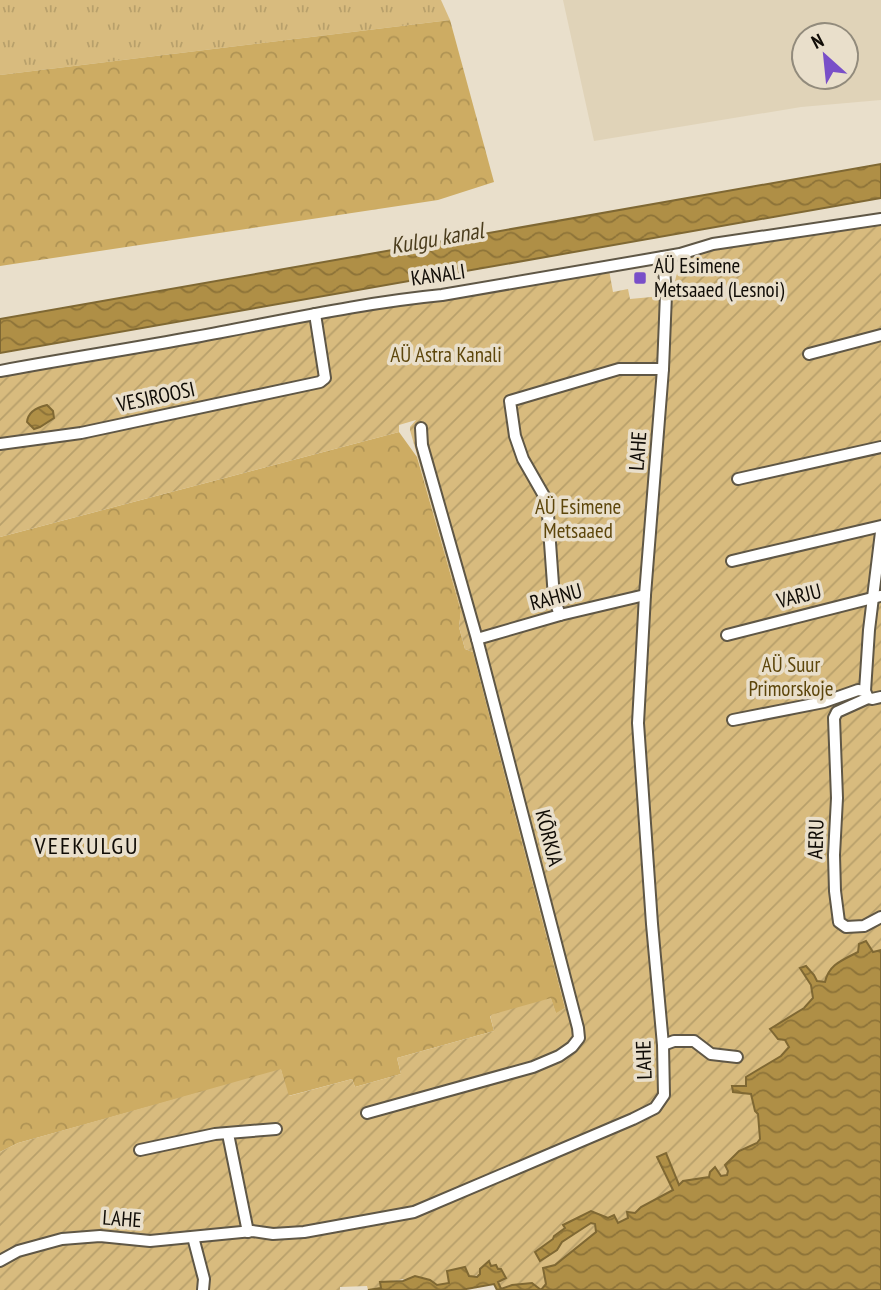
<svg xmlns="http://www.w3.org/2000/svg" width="881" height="1290" font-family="'PT Sans Narrow',sans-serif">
<defs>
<pattern id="grass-tufts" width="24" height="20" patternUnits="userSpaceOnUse" patternTransform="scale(1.75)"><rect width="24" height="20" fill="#d8bb7e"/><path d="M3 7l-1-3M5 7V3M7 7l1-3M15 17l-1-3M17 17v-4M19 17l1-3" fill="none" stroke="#b8a06b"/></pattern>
<pattern id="forest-crowns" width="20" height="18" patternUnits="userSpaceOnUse" patternTransform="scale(1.75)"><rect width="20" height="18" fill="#cdac63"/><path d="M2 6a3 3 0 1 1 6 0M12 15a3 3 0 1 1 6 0" fill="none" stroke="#af9354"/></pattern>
<pattern id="garden-furrows" width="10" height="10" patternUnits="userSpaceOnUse" patternTransform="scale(1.75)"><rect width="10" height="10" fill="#d8bb7e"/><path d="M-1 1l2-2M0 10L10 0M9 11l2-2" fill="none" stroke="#b8a06b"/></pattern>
<pattern id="water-waves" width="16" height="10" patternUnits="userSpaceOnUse" patternTransform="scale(1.75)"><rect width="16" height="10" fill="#af8f46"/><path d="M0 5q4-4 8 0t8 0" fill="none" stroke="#8d7338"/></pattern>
</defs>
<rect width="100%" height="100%" fill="#e9dfcb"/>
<path fill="#e0d3b8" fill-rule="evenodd" d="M563,0H881V100L801,107L594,141ZM804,35H846V77H804Z"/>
<path fill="url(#grass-tufts)" d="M0,0H441L450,20L0,75Z"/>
<g fill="url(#forest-crowns)">
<path d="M450,20L494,182L438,200L0,266V75Z"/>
<path d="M399,432L417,457L461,611L459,627L465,649L473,652L565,1008L556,1014L551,999L490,1016L494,1031L397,1058L401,1074L355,1087L352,1079L288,1096L281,1070L18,1143L0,1152V537Z"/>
</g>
<path fill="url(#garden-furrows)" d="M881,223V950L873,952L862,944L859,945V952L839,961L825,982H817L811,970L813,998L810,1003L771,1029L785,1040L789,1047C775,1065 754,1082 734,1092L751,1094L760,1121V1139L757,1143L739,1151L725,1165L728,1171L727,1176H721L715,1167L709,1177L683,1181L679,1185L666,1154L658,1157L673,1190L641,1207L628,1218L617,1223L595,1213L554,1236L553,1239L535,1252L556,1250L562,1242L591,1223L596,1226V1232L592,1236L555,1265L543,1268L546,1284L541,1290L532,1284L511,1285L501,1289L498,1281L506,1277L501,1269L437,1286C419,1272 402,1281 381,1282V1288L368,1290L367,1286L340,1287V1290H0V1152L18,1143L281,1069L289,1096L352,1079L355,1087L401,1074L397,1058L494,1031L490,1015L551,998L556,1013L565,1008L473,652L465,649L459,627L461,611L410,430V427L416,420L399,425V432L0,537V376L396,305L609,270L613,292L628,289L630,299L673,295C675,282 675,270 686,260C705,244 847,228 881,223Z"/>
<g fill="url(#water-waves)" stroke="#7f6833" stroke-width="2">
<path d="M881,164V198L0,353V319Z"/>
<path d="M47,405L53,411L54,418L40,427L34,429L27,422C28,412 38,407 47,405Z"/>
<path d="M866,941L873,952L881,950V1290H497L494,1284L461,1290H368L381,1288L380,1282L403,1281L415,1276L430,1280L437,1285L449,1283L447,1271L465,1267L469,1276L477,1277L480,1274V1269L489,1261L491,1266L496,1265L498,1269H501L506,1278L498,1282L501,1289L512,1285L532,1283L541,1290L546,1284L543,1268L555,1265L596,1232L595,1224L591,1223L562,1242L557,1250L540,1261L535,1252L553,1239L554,1236L565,1228L563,1225L591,1211L608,1218L614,1215L618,1223L628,1218L627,1212L635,1213L641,1207L673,1190L657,1157L666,1153L679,1185L683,1181L709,1177L710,1172L715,1167L721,1176L727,1175L728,1171L725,1165L739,1151L757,1143L760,1139L758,1114L755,1111L751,1094L733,1092L732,1086H746V1077L781,1056L789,1047L785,1040L778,1039L770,1029L804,1008L813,998L811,985L800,968L806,966L814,975L817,981L825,982C829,964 843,960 858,952L859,944Z"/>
</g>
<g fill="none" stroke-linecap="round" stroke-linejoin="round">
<g stroke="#5f5746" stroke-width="14">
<g id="street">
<path d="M809,354L881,335"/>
<path d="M0,371C65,359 130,349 195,337C277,322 359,303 442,295L680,254L713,244L881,219"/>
<path d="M0,444L81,433L320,382L325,378L315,314"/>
<path d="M738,479L881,447"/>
<path d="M732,561L881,526"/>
<path d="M560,615L554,598L547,501L523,459L515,436L510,401L619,369H663"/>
<path d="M727,635L880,596"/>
<path d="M477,639L560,615L645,595"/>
<path d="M865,691L869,630L881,532"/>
<path d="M868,698L837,712L834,718L837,798L834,855L835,891L839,922L846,927L864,926L881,917"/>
<path d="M733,720L824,702L858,690L865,691L868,698L872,699L881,697"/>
<path d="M663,1045L674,1041H694L711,1054L737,1057"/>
<path d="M367,1113L533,1067L559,1056L572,1047L579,1038L578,1028L477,639L422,445L421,428"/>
<path d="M228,1134L248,1232"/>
<path d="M140,1150L215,1134L276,1129"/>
<path d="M193,1237L204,1279L203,1290"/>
<path d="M0,1261L18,1251L62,1239L100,1236L150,1241L252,1231L273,1234L304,1232L414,1212L633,1119L655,1108L664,1095L663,1045L652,924L638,723L645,595L663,369L666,294L663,257"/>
</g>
</g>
<use href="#street" stroke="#fff" stroke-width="10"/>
</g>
<rect fill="#794fc8" stroke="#e9dfcb" stroke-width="2.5" x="633" y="271" width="14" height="14" rx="3.5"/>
<g text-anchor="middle" stroke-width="7" stroke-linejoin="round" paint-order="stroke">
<g font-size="21" fill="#100c06" stroke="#e9dfcb" text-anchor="start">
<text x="654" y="273">AÜ Esimene<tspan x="654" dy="24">Metsaaed (Lesnoi)</tspan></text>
</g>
<g font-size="21" fill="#100c06" stroke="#e9dfcb">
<text transform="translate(438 275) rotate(-8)" y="7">KANALI</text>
<text transform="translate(156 397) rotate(-12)" y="7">VESIROOSI</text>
<text transform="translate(638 451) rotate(-86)" y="7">LAHE</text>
<text transform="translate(799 596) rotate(-14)" y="7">VARJU</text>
<text transform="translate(556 597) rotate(-15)" y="7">RAHNU</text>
<text transform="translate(549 838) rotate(76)" y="7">KÕRKJA</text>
<text transform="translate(816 839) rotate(-88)" y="7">AERU</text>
<text transform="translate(644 1060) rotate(-92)" y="7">LAHE</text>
<text transform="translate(122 1219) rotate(4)" y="7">LAHE</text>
</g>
<g font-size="21" fill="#5d460b" stroke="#e9dfcb">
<text x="446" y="362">AÜ Astra Kanali</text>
<text x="578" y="514">AÜ Esimene<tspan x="578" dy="24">Metsaaed</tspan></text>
<text x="791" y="672">AÜ Suur<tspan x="791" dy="24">Primorskoje</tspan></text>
</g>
<g font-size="23" font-style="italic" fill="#4b3d1d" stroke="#e9dfcb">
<text transform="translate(437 238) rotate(-10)" y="8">Kulgu kanal</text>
</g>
<g font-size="24" letter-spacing="2" fill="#100c06" stroke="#e9dfcb">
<text x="87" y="854">VEEKULGU</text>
</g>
</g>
<g transform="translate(825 56) rotate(333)"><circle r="33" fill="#e9dfcb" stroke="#928b7c" stroke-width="2"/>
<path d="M0-5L12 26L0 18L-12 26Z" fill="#794fc8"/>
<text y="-10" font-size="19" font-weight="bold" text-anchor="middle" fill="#100c06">N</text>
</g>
</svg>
